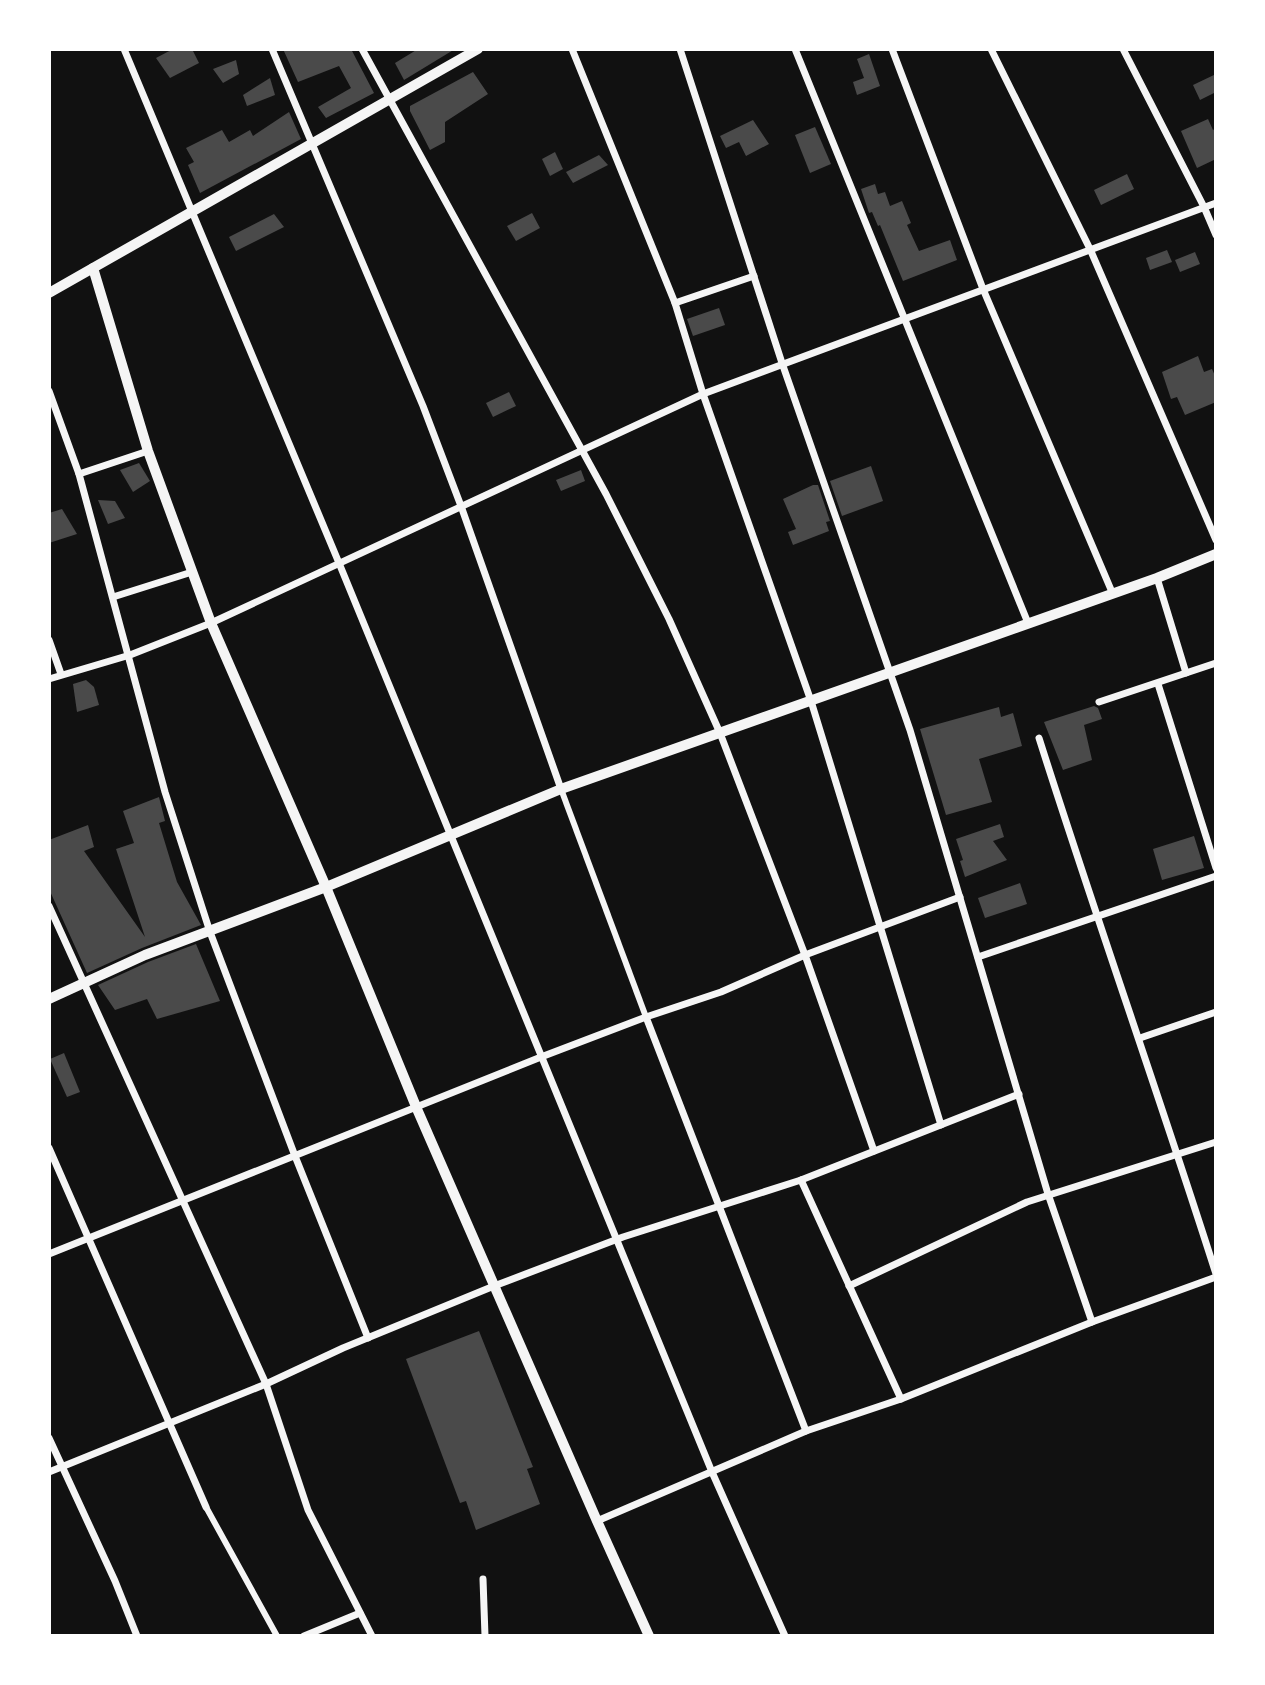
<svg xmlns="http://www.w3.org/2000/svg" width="1265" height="1685" font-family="Arial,sans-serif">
<rect width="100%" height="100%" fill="#111"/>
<g fill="#4a4a4a">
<path d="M173,49H192L199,63L170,78L156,58Z"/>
<path d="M283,49H351L374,93L326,118L318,107L351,88L339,66L298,82Z"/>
<path d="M418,49H455L404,80L395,63Z"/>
<path d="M869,54L880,86L857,95L853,82L864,78L857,59Z"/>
<path d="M236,60L239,74L223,83L213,69Z"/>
<path d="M473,72L488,94L445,122V142L430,150L410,111V106Z"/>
<path d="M1216,74V92L1200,100L1193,85Z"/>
<path d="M270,78L275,95L247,106L243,95Z"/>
<path d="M289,112L301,139L200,193L188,165L194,162L186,148L222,130L229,142L250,130L253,136Z"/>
<path d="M1208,119L1213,130L1216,128V159L1197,168L1181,131Z"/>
<path d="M753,120L769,144L746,156L739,142L726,148L720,136Z"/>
<path d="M815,127L831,164L810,173L795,135Z"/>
<path d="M555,152L563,169L550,176L542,159Z"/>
<path d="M599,155L608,165L573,183L566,172Z"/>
<path d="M1127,174L1134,189L1101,205L1094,190Z"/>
<path d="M875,184L878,194L885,192L890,206L902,201L911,223L907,225L919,251L950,240L957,260L903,281L880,225L878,226L872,212L869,213L861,189Z"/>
<path d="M532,213L540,228L516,241L507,226Z"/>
<path d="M274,214L284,227L236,251L229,237Z"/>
<path d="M1167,250L1172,262L1150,270L1146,258Z"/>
<path d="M1195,252L1200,264L1180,272L1175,260Z"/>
<path d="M719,308L725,325L693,336L687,319Z"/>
<path d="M1198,356L1204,372L1212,369L1216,378V402L1185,415L1177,397L1171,399L1162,372Z"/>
<path d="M509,392L516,406L493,417L486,403Z"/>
<path d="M139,463L150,481L133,492L120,470Z"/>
<path d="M871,466L883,501L842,516L830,481Z"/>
<path d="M581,470L585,481L561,491L556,480Z"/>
<path d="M813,485H818L830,521L826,522L829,531L793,545L788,532L796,529L783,499Z"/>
<path d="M98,500L115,501L125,518L108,524Z"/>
<path d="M62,509L77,534L49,543V513Z"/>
<path d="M86,680L94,687L99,705L77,712L73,684Z"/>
<path d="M1094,706L1098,708L1102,719L1084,725L1092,760L1063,770L1044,722Z"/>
<path d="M999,707L1001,717L1013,713L1022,746L979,759L992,802L946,815L920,729Z"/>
<path d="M159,797L165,821L159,823L177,882L201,925L142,948L87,973L49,889V840L88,825L94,847L84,851L145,937L116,849L134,843L123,811Z"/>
<path d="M1000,824L1004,837L993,841L1007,860L965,877L960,861L963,860L956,839Z"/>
<path d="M1194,836L1204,868L1162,880L1153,849Z"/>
<path d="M1020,883L1027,904L985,918L978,898Z"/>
<path d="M196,944L220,1001L157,1019L147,999L115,1010L98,985L148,962Z"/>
<path d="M64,1053L80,1092L67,1097L50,1059Z"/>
<path d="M479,1331L533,1467L527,1469L540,1504L476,1530L466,1501L460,1503L406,1359Z"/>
</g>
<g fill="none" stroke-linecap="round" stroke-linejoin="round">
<g stroke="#f5f5f5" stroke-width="6">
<path d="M561,789L646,1017"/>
<path d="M206,1507L277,1636"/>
</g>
<g stroke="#f5f5f5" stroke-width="7">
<path d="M124,49L339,563L712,1472L785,1636"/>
<path d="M272,49L423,406L461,506L561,789"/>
<path d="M362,49L606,494L669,619L720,733L805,955L874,1151"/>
<path d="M572,49L675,303L703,394L811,701L941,1125"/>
<path d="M680,49L782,363L910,730L1048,1194L1092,1322"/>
<path d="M795,49L1028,623"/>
<path d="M892,49L983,289L1112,592"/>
<path d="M991,49L1090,249L1216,540"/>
<path d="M1123,49L1204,207L1216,235"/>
<path d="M675,303L754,276"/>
<path d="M49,391L79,474L165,792L210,932L295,1156L368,1338"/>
<path d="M79,474L148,451"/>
<path d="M1157,578L1186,673"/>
<path d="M113,597L192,572"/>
<path d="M49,640L61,674"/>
<path d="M49,679L130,655L211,623L703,394L1216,203"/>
<path d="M1158,684L1216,868"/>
<path d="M1099,702L1216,663"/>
<path d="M1039,738C1096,918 1159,1095 1216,1274"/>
<path d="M49,906L266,1384L308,1510L372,1636"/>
<path d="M978,957L1216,876"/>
<path d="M646,1017L806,1431"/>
<path d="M1140,1038L1216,1012"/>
<path d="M49,1148L206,1507"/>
<path d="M801,1180L901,1399"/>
<path d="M49,1254L541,1057L646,1017L721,992L805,955L960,897"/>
<path d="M849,1286L1027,1202L1216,1142"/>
<path d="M49,1438L115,1581L137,1636"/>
<path d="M49,1472L266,1384L343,1348L494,1286L623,1237L801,1180L1019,1094"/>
<path d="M597,1521L806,1431L901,1399L1092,1322L1216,1277"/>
<path d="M483,1579L485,1636"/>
<path d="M304,1636L360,1613"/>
</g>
<g stroke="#f5f5f5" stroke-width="10">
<path d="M93,268L148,451L211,623L326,887L417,1109L597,1521L649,1636"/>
<path d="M49,293L478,49"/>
<path d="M49,999L145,955L326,887L561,789L1157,578L1216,554"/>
</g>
</g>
<rect width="1265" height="1685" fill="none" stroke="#ffffff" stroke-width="102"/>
</svg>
